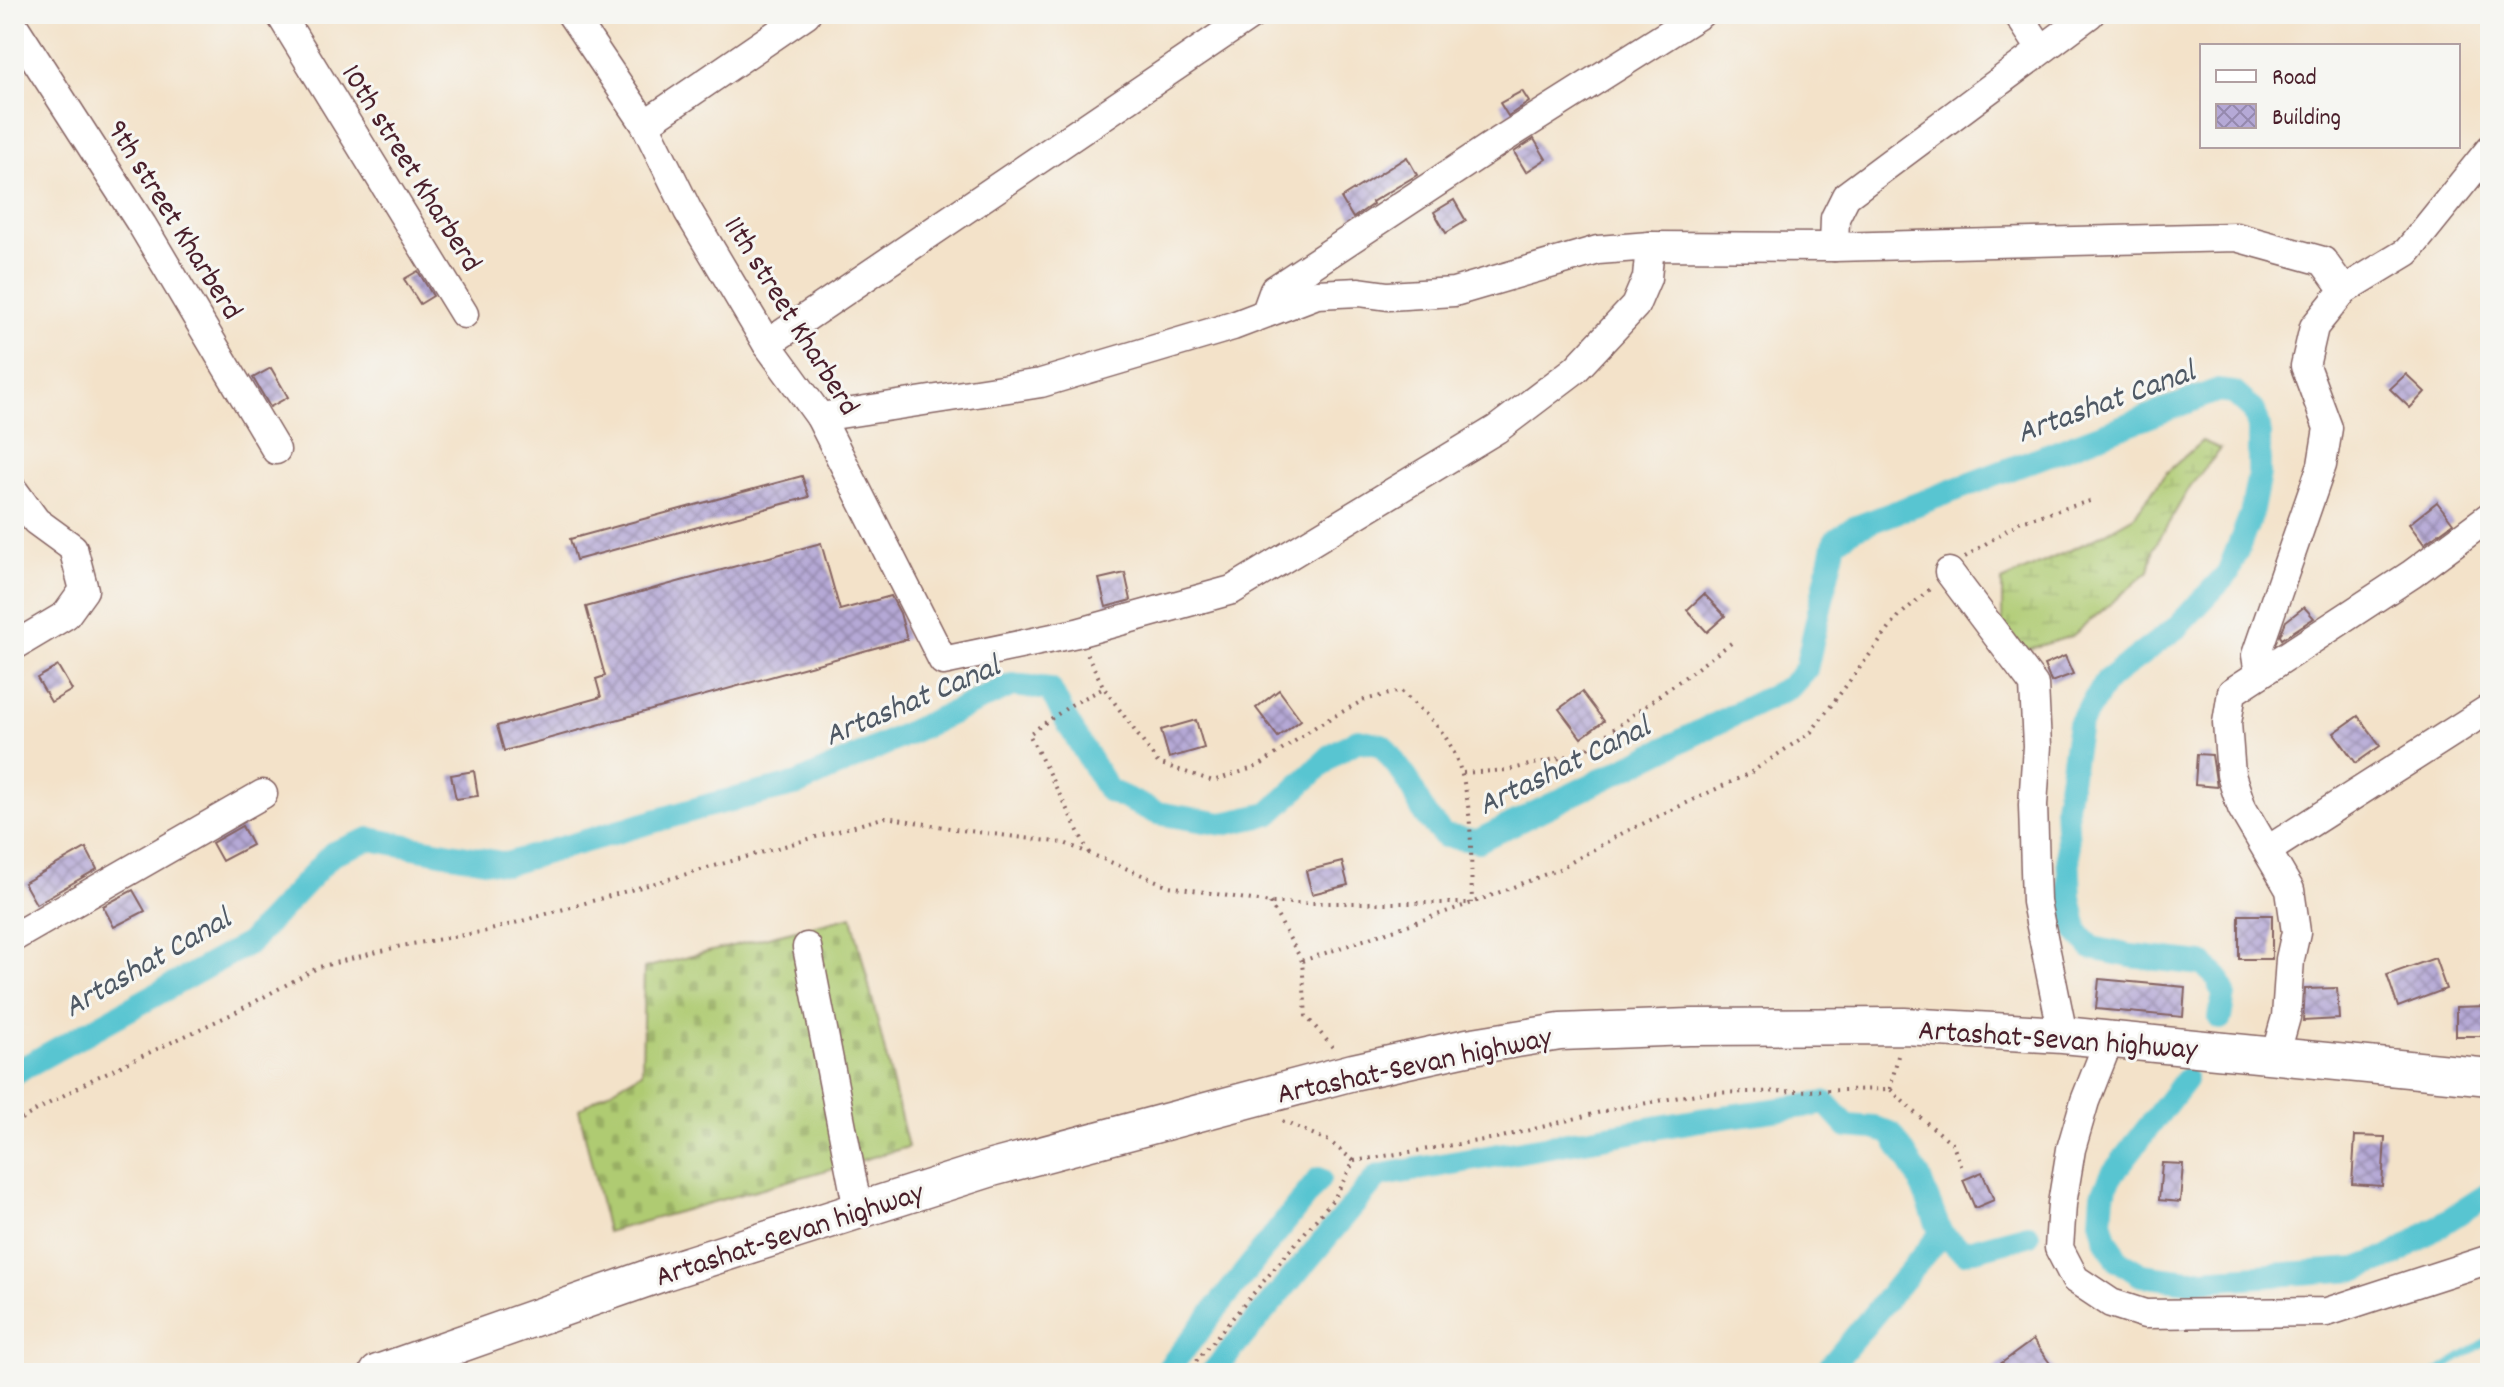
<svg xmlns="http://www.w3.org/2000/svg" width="2504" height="1387" font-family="Dekko,sans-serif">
<defs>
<pattern id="wetland-marsh" width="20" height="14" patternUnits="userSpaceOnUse" patternTransform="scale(2)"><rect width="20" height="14" fill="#afcb72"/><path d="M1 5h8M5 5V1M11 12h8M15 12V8" fill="none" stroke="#98ae63"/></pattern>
<pattern id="cemetery-stones" width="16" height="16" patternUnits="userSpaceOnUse" patternTransform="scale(2)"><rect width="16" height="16" fill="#afcb72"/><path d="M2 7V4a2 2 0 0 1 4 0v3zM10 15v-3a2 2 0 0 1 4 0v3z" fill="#98ae63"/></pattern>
<pattern id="building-cross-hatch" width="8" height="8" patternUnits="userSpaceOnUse" patternTransform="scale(2)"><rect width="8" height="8" fill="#b5a9d6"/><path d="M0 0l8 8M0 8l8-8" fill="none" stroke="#9589ae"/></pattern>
</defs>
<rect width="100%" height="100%" fill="#f6f6f2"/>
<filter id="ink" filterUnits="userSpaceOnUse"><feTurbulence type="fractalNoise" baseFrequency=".0125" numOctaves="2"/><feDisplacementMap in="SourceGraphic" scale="16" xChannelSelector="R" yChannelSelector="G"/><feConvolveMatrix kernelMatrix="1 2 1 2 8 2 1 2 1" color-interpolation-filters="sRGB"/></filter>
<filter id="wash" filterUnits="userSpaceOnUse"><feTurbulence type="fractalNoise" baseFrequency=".006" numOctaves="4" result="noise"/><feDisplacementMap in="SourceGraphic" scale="32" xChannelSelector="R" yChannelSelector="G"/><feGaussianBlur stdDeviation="1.8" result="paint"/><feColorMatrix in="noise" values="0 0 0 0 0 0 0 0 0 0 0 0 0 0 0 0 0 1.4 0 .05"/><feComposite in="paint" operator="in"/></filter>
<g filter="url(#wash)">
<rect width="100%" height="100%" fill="#f3e2c9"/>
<path fill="url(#wetland-marsh)" stroke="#7c754e" stroke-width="2" d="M2202,441L2221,449L2191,485L2154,548L2149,571L2072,636L2019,652L2002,632V581L2088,542L2134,516L2166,473Z"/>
<path fill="url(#cemetery-stones)" stroke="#7c754e" stroke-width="2" d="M852,916L908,1147L607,1232L579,1109L642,1072L644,968Z"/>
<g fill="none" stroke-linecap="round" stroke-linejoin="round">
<path stroke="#59c5d1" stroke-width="7" d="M2435,1373L2490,1339"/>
<g stroke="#59c5d1" stroke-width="24">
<path d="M14,1073L249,943L333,853L370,839L506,864L710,805L798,784L1012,685L1050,689L1066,720L1108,790L1157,813L1223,824L1269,814L1332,755L1358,740L1382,745L1407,779L1425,815L1444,836L1478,841L1790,687L1806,669L1835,541L1854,528L2216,391L2234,393L2254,411L2259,427V474L2251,515L2228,573L2176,628L2107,680L2079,724L2066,806L2070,897L2077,931L2092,948L2131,956L2203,964L2218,978L2224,994L2220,1018"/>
<path d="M2185,1080L2113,1173L2103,1194L2101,1220L2106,1239L2117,1259L2141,1275L2189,1281L2357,1269L2394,1255L2490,1193"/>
<path d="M1165,1373L1319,1179"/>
<path d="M1212,1373L1378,1176L1700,1120L1826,1103L1847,1126L1874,1128L1891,1133L1919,1177L1941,1234L1964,1252L2028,1235"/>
<path d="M1825,1373L1941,1234"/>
</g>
</g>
<g id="blocks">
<g fill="url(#building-cross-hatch)">
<path d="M1522,91L1529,102L1508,116L1500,103Z"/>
<path d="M1534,139L1546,159L1526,172L1514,152Z"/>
<path d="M1407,157L1417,175L1372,202L1373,204L1353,218L1341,198Z"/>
<path d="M1454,200L1466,221L1446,233L1434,212Z"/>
<path d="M418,271L433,296L420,304L404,279Z"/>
<path d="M271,368L288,397L270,407L253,378Z"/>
<path d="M2406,374L2425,392L2410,408L2390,389Z"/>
<path d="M802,476L809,497L576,560L570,539Z"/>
<path d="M2437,502L2453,523L2424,544L2409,524Z"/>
<path d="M821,543L840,610L891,596L900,613L907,639L504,751L497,726L601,697L596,679L605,676L586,607Z"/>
<path d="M1125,573L1131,600L1106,607L1099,579Z"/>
<path d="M1704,594L1725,616L1707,632L1687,610Z"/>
<path d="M2304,607L2314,618L2282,639L2280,636L2286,621Z"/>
<path d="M2065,656L2073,674L2051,682L2044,665Z"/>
<path d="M58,666L72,690L51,702L37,678Z"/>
<path d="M1279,690L1301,720L1278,737L1256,708Z"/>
<path d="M1582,692L1604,721L1581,738L1559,709Z"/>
<path d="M2358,716L2380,746L2356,763L2334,733Z"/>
<path d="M1196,720L1204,748L1169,758L1161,730Z"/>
<path d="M2197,754L2212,755L2217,787L2195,785Z"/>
<path d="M474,771L478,796L456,799L451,775Z"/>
<path d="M242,826L252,845L222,861L212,843Z"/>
<path d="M86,848L97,869L36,904L24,883Z"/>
<path d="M1342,862L1348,885L1312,894L1306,871Z"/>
<path d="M133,890L145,911L114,927L103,906Z"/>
<rect x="2239" y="915" width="33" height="44"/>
<path d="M2435,958L2446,989L2398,1007L2387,975Z"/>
<path d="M2099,979L2185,987L2183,1017L2096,1009Z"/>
<path d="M2337,988L2339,1019L2303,1021L2305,989Z"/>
<path d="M2488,1006V1036H2456V1007Z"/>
<path d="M2355,1136L2385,1137L2382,1186L2352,1184Z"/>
<path d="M2162,1163L2183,1164L2180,1202L2159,1200Z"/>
<path d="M1982,1172L1994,1200L1975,1208L1963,1180Z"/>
<path d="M2033,1340L2057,1373H1988Z"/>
</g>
</g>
</g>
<g filter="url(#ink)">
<use href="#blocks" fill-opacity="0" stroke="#856362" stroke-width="2"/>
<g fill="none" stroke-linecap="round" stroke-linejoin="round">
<g stroke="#856362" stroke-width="31">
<g id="minor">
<path d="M280,14L464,314"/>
<path d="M571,14L645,124L688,211L767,344L820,417L943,661L1077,633L1232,590L1497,429L1576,369L1635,306L1647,278L1650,246"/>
<path d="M2018,14L2041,49"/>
<path d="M14,26L142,225L276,450"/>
<path d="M645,124L806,14"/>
<path d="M1834,247L1835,218L1846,196L2090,14"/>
<path d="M2344,290L2407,252L2490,149"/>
<path d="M1266,312L1274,290L1490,147L1700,14"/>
<path d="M767,344L1253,14"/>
<path d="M820,417L1041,383L1233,326L1317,294L1359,292L1388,296L1454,292L1598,250L1650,246L1834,247L2236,237L2323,261L2344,290L2314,327L2305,366L2328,428L2322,465L2256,655L2259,674"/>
<path d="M14,491L36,521L73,548L84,590L66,615L14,646"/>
<path d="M1949,572L2034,685L2037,746L2033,805L2036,902L2063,1035"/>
<path d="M2268,850L2490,708"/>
<path d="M14,937L263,794"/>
<path d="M807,947L858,1210"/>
<path d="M2109,1040L2085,1101L2071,1149L2062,1204L2059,1248L2075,1279L2111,1303L2145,1314L2327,1312L2490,1259"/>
<path d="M2275,1056L2286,1017L2290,959L2296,932L2290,890L2242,808L2231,775L2227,723L2232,692L2412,574L2490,516"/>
</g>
</g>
<g stroke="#856362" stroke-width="39">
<path id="major" d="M378,1373L665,1272L992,1168L1353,1072L1467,1047L1560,1032L1689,1027L1904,1026L2063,1035L2490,1077"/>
</g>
<g stroke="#856362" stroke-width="4" stroke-dasharray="2 6" stroke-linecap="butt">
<path d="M1965,557L2021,521L2090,501"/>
<path d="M1087,654L1104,688L1158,763L1213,781L1259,766L1318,725L1364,700L1401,691C1415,705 1433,719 1444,735C1476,783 1470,848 1472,903"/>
<path d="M1463,773L1508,770L1581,753L1734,641"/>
<path d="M1089,853L1029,734L1071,705L1104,688"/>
<path d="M1270,903L1302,961L1306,1016L1334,1049"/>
<path d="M1302,961L1472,903L1559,869L1621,834L1750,773L1811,732L1899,616L1932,587"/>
<path d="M1890,1089L1898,1056"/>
<path d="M14,1123L93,1079L234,1013L319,967L401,946L487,931L886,817L961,830L1064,843L1169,886L1270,903H1472"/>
<path d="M1354,1161L1502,1137L1609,1110L1702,1093L1890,1089L1916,1114L1952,1143L1963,1170"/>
<path d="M1186,1373L1335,1197L1354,1161L1329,1141L1280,1120"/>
</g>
<use href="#minor" stroke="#fff" stroke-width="28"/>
<use href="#major" stroke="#fff" stroke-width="36"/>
</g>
</g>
<g text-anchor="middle" stroke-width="6" stroke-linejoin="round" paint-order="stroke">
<g font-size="30" fill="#4a1f2b" stroke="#f6f6f2">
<text transform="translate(413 167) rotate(58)" y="10">10th street Kharberd</text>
<text transform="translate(176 219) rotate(58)" y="10">9th street Kharberd</text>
<text transform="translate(793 315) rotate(58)" y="10">11th street Kharberd</text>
<text transform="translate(2058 1038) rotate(4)" y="10">Artashat-Sevan highway</text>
<text transform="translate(1414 1064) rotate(-12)" y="10">Artashat-Sevan highway</text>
<text transform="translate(789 1233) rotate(-18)" y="10">Artashat-Sevan highway</text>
</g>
<g font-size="32" font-style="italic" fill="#4f5965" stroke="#f6f6f2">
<text transform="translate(2105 400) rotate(-20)" y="11">Artashat Canal</text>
<text transform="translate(911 699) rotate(-23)" y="11">Artashat Canal</text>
<text transform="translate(1563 764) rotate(-26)" y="11">Artashat Canal</text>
<text transform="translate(146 961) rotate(-30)" y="11">Artashat Canal</text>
</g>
</g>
<rect width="2504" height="1387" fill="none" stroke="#f6f6f2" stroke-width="48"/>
<rect x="2200" y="44" width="260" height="104" fill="#f6f6f2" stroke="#b1a0a2" stroke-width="2"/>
<rect x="2216" y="70" width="40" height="12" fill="#ffffff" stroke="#b1a0a2" stroke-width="2"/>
<text x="2272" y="84" font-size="24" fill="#4a1f2b">Road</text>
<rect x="2216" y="104" width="40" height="24" fill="url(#building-cross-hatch)" stroke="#b1a0a2" stroke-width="2"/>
<text x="2272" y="124" font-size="24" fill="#4a1f2b">Building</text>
</svg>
